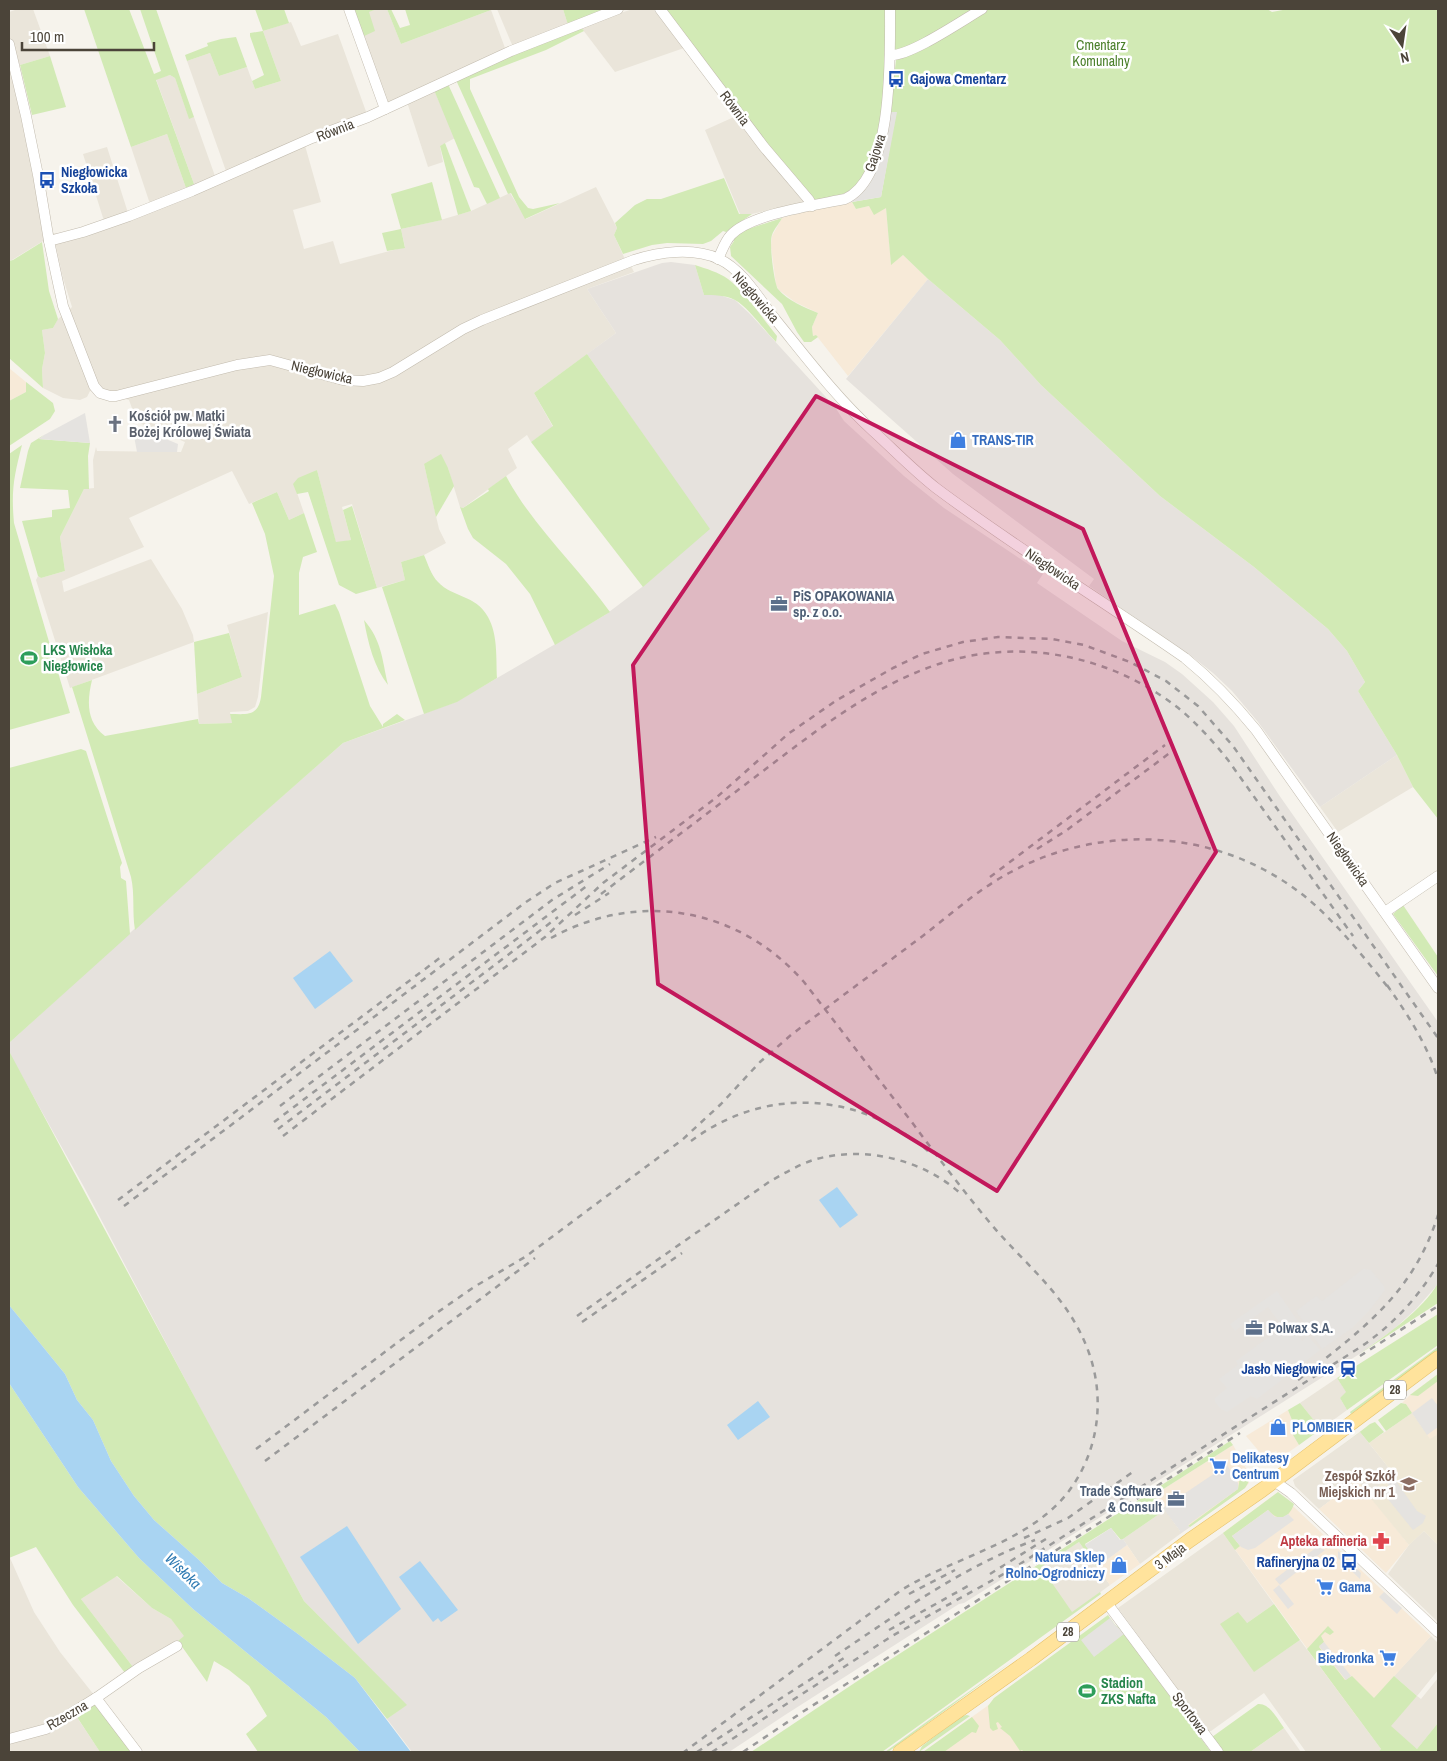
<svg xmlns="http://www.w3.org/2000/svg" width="1447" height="1761" font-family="'Archivo Narrow',sans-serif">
<rect width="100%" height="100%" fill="#f6f3ec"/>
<g fill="#eae5da">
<path d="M18,9H33L50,56L20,65L17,60L49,241H43L12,260L9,261V12Z"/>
<path d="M377,9H387L401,44L491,10L505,48L387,104L362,37L368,12Z"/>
<path d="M497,9H563L568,25L513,47Z"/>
<path d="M633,9H653L684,48L615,72L580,26Z"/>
<path d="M291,22L301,46L338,34L368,117L304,142L321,202L293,210L304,249L333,241L340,264L405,247L401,229L437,221L471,211L510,193L526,219L596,187L617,228L614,235L624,257L629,262L634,272L587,289L616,333L534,393L553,427L531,442L527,435L508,449L517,468L463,508L460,507L448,468L424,464L439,529L446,543L424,555L401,562L405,580L377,588L352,504L342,507L351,540L336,543L317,470L294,484L304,513L289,520L277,492L249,504L232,471L129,518L144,547L62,581L64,592L151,559L182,609L193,635L194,642L70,688L36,580L38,576L41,578L65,571L60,537L84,489L94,488L93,460L96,447L97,451L181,452L185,442L137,422L129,400L125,399L124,394L90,391L87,397L80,400L63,398L43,388L42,369L45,353L42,330L53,328L57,320L72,307L63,278L53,233L58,234L104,221L83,154L107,147L129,216L151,207L131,147L167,134L186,188L194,184L156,79L170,75L175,78L189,118L194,117L215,176L226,171L187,61L210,53L219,76L247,67L255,89L281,81L263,31Z"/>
<path d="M434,90L455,138L440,146L443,162L428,167L407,102Z"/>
<path d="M734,117L766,157L805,202L752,214H740L705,130Z"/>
<path d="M268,612L258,697L255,707L248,711L230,712L232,723L199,724L197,694L242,677L227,625Z"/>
<path d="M1397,755L1413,787L1338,832L1320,807Z"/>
<path d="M1337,1378L1347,1393L1340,1398L1347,1410L1321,1429L1300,1403Z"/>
<path d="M1360,1432L1392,1472L1369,1496L1357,1480L1319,1509L1295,1486L1293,1480Z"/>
<path d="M1165,1510L1180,1531V1534L1140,1564L1123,1539Z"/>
<path d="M1424,1531L1438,1545V1622L1388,1574L1409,1545Z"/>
<path d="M1223,1533L1274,1604L1247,1623L1249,1663L1254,1671L1300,1640L1381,1749L1378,1752H1306L1264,1693L1211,1731H1208L1118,1608Z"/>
<path d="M1079,1542L1110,1585L1072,1613L1040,1567Z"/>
<path d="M9,1558H10L34,1612L60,1652L94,1695L72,1710L100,1752H9Z"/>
<path d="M116,1576L152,1608L171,1619L185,1636L170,1647L133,1667L81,1599Z"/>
<path d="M1431,1636L1438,1643V1670L1417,1696L1421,1699L1438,1678V1723L1417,1749L1390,1726L1417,1696L1394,1676Z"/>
<path d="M1284,1728L1301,1752H1250Z"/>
</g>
<g fill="#f7ead8">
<path d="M852,202L856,209L869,206L886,208L891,264L903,255L928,279L848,376L816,335L813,336L812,327L818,313L795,302L779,290L776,285L771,246L772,236L782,218L803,212Z"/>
<path d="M9,368L26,382V392L9,401Z"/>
<path d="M1438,1374V1434L1430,1440L1406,1404L1402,1403L1410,1395Z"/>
<path d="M1288,1410L1292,1420L1290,1430L1299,1445L1283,1456L1281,1453L1278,1454L1276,1451L1267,1457L1263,1456L1246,1436Z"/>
<path d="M1233,1445L1249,1474V1483L1245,1488L1180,1534V1531L1154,1495Z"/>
<path d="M1357,1480L1409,1545L1386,1573L1319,1509Z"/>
<path d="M1278,1492L1431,1636L1357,1717L1223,1533Z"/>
<path d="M1127,1545L1140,1564L1110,1585L1097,1567Z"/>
<path d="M990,1704L1027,1752H923Z"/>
</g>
<g fill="#e6e2dd">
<path d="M671,262L695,265L704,295H719L735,300L750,314L835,407L844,421L904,476L944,508L1043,574L1037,583L1122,641L1165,662L1182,674L1213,702L1234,726L1279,795L1438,1022V1284L1416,1309L1394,1329L1361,1353L964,1603L959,1604L785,1715L729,1752H412L387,1719L406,1705L304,1601L227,1459L84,1187L13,1060L9,1051V1043L231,841L343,743L456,702L569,636L605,615L646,584L709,529L587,354L616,333L587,289L662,263Z"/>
<path d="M928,279L1000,340L1041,385L1160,496L1254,567L1328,629L1347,651L1365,682L1358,691L1397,755L1320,807L1258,722L1232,691L1213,673L1190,655L1089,586L1094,579L953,474L846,379Z"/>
</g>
<path fill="#efe8d6" d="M1412,1413L1430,1439L1438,1434V1545L1424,1531L1409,1545L1369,1496L1392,1472L1369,1443Z"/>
<g fill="#d2eab5">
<path d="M84,9H129L154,74L161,71L140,9H156L194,117L189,119L175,78L170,75L156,80L194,184L186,188L167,134L131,147Z"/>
<path d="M255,9H284L289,23L263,31L281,81L255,89L252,81L264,75L250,36V33L263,31Z"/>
<path d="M352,9H377L369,12L375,31L362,37Z"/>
<path d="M387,9H391L400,28L410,25L405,9L491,10L401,44Z"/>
<path d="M563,9H610L568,25Z"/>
<path d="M663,9H886C885,52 889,163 850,190C840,197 825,199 814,202L777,158Z"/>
<path d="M895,9H976L947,28L893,53Z"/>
<path d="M987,9H1267L1272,12L1288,9H1438V819L1413,787L1397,755L1358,691L1365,682L1347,651L1328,629L1254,567L1160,496L1041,385L1000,340L928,279L903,255L891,265L886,208L874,215L869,206L856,209L852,202L881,197L896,112H890L896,60Z"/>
<path d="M580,26L584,31L546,50L470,79V89L519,197L528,208L533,209L560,203L525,219L511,193L508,194L456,80Z"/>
<path d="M236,37L247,67L219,76L210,53L187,61L185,55L208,46L207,43L221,39Z"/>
<path d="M50,56L66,107L32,115L20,65Z"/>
<path d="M448,84L500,198L487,204L479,188L474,187L434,90Z"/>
<path d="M445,143L471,211L458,215L440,146Z"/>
<path d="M724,178L739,214H752L726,232L723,231L711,241L703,244L667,243L652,245L623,254L614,235L617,228L615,223L635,205L647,199H661Z"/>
<path d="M432,182L442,220L401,229L405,248L387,251L382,233L401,229L391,194Z"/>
<path d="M782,218C779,224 774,229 772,235C769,243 774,283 778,289C788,301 804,307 818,313L812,327L813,336L816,335L818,337L811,342H804L797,332L782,304L731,256L730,247L734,241L733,238L745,230Z"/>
<path d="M42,242L49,291L58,319L53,328L42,330L45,353L42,369L43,388L9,358V261L13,260Z"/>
<path d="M695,265C707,269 718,272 728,279C745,292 763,319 777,336L776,342C764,330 749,308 735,300C725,295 714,295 704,295Z"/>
<path d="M587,354L710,529L643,587L531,442L553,426L534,393Z"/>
<path d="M26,382L53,403L55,411L50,419L9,446V401L26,392Z"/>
<path d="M44,435L39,439L90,443L88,456L89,489H84L60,537L65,571L41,578L38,576L22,521L52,517V510L70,508L68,490L20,488L28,451L31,443Z"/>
<path d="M22,445C14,476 11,490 14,523L70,713L9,730V454Z"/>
<path d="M441,454L448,468L454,486L436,517L424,464Z"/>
<path d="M317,470L336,542L351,540L343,510L352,506L377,588L356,594L339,585L308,492L297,494L293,484L298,478Z"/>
<path d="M506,476C532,525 577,566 610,612L555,645L530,594L506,564L473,538L468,529L460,507L463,508L489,491L488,489Z"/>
<path d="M277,492L289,520L304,513L317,552L303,557L299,573V615L335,604L339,612L370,706L383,727V724L397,714L405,720L343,743L232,841L135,930C132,912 135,895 131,877L72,687L92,680C87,701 86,722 105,736L198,719L199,724L232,723L230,714C246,714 258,717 261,697L274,576L265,534L252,503Z"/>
<path d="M424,555C428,564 431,575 438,582C453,598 475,594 488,617C498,635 496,658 497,678L457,702L424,714L382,587L405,580L401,562Z"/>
<path d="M364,620C382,641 382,659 388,685C374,667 368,643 364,620Z"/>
<path d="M229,633L242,677L197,694L194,642Z"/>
<path d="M81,749L86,751L122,863L120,867L121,878L126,881L130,934L9,1043V768Z"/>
<path d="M1403,905L1438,957V976L1393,914Z"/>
<path d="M9,1051L304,1601L407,1705L387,1719L355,1678L298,1634L248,1598L222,1583L199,1560L154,1520L134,1496L111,1461L93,1420L77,1400L65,1374L9,1305Z"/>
<path d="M1438,1283V1303L1361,1353C1386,1335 1423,1310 1438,1283Z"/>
<path d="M1438,1314V1345L1347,1410L1340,1398L1346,1392L1337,1378Z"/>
<path d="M1438,1347V1350L1351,1414L1350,1412Z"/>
<path d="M1438,1374V1381L1418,1396L1410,1395Z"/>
<path d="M9,1383L78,1487L139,1558L193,1609L326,1717L360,1752H258L246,1734L267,1716L249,1686L229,1670L214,1661L207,1682L178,1641L184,1636L171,1619L152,1608L117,1576L81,1599L133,1667L125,1673L73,1605L36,1547L9,1558Z"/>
<path d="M1300,1403L1321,1429L1299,1445L1290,1430L1292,1420L1288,1410Z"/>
<path d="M1401,1403L1406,1404L1412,1413L1386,1431L1378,1420Z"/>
<path d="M1375,1422L1384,1432L1369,1443L1360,1432L1339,1448L1370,1424Z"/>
<path d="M1230,1441L1233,1445L1154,1495L1165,1510L1123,1539L1121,1540L1111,1528L1085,1544L1097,1562V1567L1079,1542L1041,1567L1072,1612L1100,1592L1101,1594L882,1752H751L865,1676Z"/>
<path d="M1246,1470C1250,1477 1250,1481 1245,1488L1190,1527L1188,1526L1238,1489L1240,1477Z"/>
<path d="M1278,1492L1294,1504C1289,1519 1278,1522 1268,1510L1232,1536L1240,1546L1235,1550L1223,1533Z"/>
<path d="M1274,1604L1300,1640L1254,1672L1220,1624L1238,1612L1247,1623Z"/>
<path d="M1108,1615L1115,1625L1120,1628L1211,1752H1024L1022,1750L1020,1751L1010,1736L1000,1728L1002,1727L998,1722L996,1723L998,1729L993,1731L990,1728L988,1706L994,1698Z"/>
<path d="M1328,1626L1334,1632L1330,1635L1325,1632L1321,1636L1324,1642L1319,1647L1345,1680L1352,1676L1374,1698L1394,1676L1417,1696L1391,1726L1417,1749L1438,1723V1752H1378L1381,1749L1307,1649Z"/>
<path d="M1014,1660L888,1752H885L936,1715Z"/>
<path d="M93,1703L134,1752H100L75,1714Z"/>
<path d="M1258,1704C1270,1703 1277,1719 1284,1728L1250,1752H1221L1212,1737Z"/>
<path d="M967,1715L970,1716L919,1752L922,1746L962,1716Z"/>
<path d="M972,1717L979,1726L976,1733L972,1732L944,1752H923Z"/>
</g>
<g fill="#e5e3e0">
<path d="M890,112H897L881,197L846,203L860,193L870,183L875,171Z"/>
<path d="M85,413L90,443L39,439L44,435Z"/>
<path d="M132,425L178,444L177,452H137Z"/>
<path d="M1363,1269L1371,1270L1384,1286L1385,1290L1369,1311L1352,1328L1322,1349L1296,1311L1316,1296L1322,1301Z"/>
<path d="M1277,1291L1297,1320L1289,1329L1295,1332L1302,1341L1308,1336L1320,1350L1257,1399L1251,1396L1227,1412L1221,1409L1215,1402V1398L1227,1388L1219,1379L1238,1365L1236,1361L1280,1329L1279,1322L1268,1307L1235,1331L1230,1324Z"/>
<path d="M1432,1398L1438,1406V1427L1427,1435L1412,1413Z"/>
<path d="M1227,1465L1238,1483V1489L1189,1524L1188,1526L1190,1527L1180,1534V1531L1163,1508Z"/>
<path d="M1394,1478L1417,1511L1426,1516L1423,1523L1413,1530L1383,1493L1390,1488L1387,1482Z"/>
<path d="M1268,1510L1275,1517H1283L1288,1514L1294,1520L1255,1548L1248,1550L1241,1547L1232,1536Z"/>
<path d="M1111,1528L1120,1540L1123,1539L1127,1545L1097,1567V1562L1085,1545Z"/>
<path d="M1317,1547L1325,1550L1280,1585L1275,1579Z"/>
<path d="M1338,1551L1361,1573L1360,1579L1338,1558Z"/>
<path d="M1279,1585L1294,1604L1288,1609L1273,1590Z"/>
<path d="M1384,1592L1402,1608L1397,1614L1379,1597Z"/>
<path d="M1110,1618L1115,1625L1120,1629L1205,1739L1202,1740L1124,1634L1094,1657L1081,1640Z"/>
<path d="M1324,1642L1351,1676L1346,1680L1319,1646Z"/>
</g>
<g fill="#a9d4f2">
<path d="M330,951L353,981L315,1009L293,978Z"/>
<path d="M837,1187L858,1215L840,1228L819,1200Z"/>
<path d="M9,1305L65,1374L77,1400L93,1420L111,1461L134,1496L154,1520L199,1560L222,1583L248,1598L298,1634L355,1678L411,1752H360L326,1717L193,1609L139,1558L78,1487L9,1383Z"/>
<path d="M758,1401L770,1417L738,1440L727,1425Z"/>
<path d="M347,1526L401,1609L358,1644L300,1557Z"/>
<path d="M420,1561L458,1610L441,1622L438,1618L433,1622L399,1577Z"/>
</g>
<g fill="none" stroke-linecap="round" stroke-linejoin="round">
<g stroke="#c2bbae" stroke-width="11">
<g id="minor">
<path d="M349,9L385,109"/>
<path d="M660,9L764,147L809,200L812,206"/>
<path d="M9,44L26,116L38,175L49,241L63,306L94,386L100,393L110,396H116L237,365L270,360L343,380L363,381L379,378L393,372L463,329L482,320L634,260C659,252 693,247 719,259C743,270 759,299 775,319C806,357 836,397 872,430C893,449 913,470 936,488C1016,548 1103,601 1185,658C1212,680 1234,703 1256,730L1438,988"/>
<path d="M890,55C909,57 963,20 982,9"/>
<path d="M49,241L83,232L129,216L192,191L312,138L368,117L511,51L618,9"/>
<path d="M718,259C722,251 725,241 731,235C750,214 816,205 845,199C894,177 890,55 890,9"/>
<path d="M1385,912L1438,876"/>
<path d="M1274,1481L1291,1493L1438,1632"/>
<path d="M1107,1603L1218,1752"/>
<path d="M96,1698L137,1752"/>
<path d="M9,1739L46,1729L96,1698L139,1668L177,1646"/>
</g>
</g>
<g stroke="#e6c16a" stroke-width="15">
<path id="major" d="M900,1752L1031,1659L1190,1540L1262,1490L1438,1358"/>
</g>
<use href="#minor" stroke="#fff" stroke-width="10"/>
<use href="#major" stroke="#ffe39c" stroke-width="14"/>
<g stroke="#9a9a9a" stroke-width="2.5" stroke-dasharray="6 6" stroke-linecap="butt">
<path d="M1037,849L1067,830L1171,752"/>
<path d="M990,877L1165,745"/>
<path d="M601,894C655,853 709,812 763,771C816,731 870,688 933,666C1007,639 1091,651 1157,693C1185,710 1208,735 1228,760L1353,936"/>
<path d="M575,915L609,893"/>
<path d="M551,938C638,890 738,907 804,982C841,1030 877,1077 914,1125C937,1156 961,1188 986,1218C1024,1265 1068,1294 1089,1353C1106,1401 1098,1456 1065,1496C1023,1545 953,1557 900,1591L684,1752"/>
<path d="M1387,985C1408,1015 1427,1044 1438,1079"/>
<path d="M280,1106L552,900L610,864"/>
<path d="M274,1122L588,885"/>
<path d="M278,1129L558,917"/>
<path d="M283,1136L545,937L603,883L717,797L788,734L837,700L893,668L922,654L963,642L998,637L1052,639L1084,645L1130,662L1166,681L1198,706L1233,746L1438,1038"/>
<path d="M691,1141C765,1086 858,1091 928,1151"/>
<path d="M118,1200L441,957"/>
<path d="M124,1206L526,902L555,883L656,837"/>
<path d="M577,1316L769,1182C783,1174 798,1165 813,1160C863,1145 922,1159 960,1193"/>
<path d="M582,1322L682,1253"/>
<path d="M1360,1356L1438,1306"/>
<path d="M1298,1380C1360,1331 1413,1295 1438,1215"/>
<path d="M256,1449L438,1312L474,1287L525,1257L682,1140L721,1104L760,1062L791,1035C835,1001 880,968 924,935C951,914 979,889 1009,873C1105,821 1223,829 1308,899C1338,924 1366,960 1391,991"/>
<path d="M265,1461L535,1258"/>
<path d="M1024,1538L1068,1518L1134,1471"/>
<path d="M990,1574L1049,1537"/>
<path d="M909,1594L955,1570"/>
<path d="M889,1630L968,1586"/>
<path d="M835,1656C899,1613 962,1567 1035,1540"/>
<path d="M697,1752L847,1656"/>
<path d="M712,1752L892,1636L1009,1571L1359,1348C1392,1326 1418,1298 1438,1264"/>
<path d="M743,1752L804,1711L1240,1433"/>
</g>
</g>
<path fill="#c2185b" fill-opacity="0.2" stroke="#c2185b" stroke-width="4" stroke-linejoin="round" d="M816,396L1083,529L1216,852L997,1191L658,984L633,665Z"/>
<defs>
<g id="bus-bare" transform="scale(1.35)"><path d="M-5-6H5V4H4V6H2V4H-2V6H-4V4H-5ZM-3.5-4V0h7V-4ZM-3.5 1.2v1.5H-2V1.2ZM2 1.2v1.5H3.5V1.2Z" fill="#1a4fb4" stroke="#fff" stroke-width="2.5" paint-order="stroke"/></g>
<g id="church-bare" transform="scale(1.35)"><path d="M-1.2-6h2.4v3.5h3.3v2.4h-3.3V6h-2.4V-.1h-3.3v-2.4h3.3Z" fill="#6b7280" stroke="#fff" stroke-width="2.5" paint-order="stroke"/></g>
<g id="shop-bare" transform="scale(1.35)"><path d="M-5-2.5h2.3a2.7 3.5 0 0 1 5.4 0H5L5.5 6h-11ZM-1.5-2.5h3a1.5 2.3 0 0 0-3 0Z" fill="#3f7fe0" stroke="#fff" stroke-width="2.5" paint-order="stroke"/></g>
<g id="office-bare" transform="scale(1.35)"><path d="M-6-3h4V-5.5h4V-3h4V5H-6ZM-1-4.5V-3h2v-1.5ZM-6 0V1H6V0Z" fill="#5c6f8a" stroke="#fff" stroke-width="2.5" paint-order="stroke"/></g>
<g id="stadium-bare" transform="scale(1.35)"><path d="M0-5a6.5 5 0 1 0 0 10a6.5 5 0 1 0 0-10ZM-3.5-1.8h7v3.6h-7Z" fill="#2e9e5b" stroke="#fff" stroke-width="2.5" paint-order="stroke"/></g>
<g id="station-bare" transform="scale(1.35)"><path d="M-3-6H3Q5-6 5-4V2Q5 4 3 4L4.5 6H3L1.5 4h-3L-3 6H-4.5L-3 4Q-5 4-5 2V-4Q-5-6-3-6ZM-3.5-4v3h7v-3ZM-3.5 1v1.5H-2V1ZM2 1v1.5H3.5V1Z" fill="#1a4fb4" stroke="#fff" stroke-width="2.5" paint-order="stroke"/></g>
<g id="supermarket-bare" transform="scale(1.35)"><path d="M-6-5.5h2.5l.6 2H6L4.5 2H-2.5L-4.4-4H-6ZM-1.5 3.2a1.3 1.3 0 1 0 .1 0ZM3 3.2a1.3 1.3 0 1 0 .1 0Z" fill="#3f7fe0" stroke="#fff" stroke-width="2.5" paint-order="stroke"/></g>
<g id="school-bare" transform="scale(1.35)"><path d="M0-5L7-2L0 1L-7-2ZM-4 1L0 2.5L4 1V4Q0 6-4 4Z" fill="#8d6e63" stroke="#fff" stroke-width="2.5" paint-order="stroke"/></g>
<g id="pharmacy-bare" transform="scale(1.35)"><path d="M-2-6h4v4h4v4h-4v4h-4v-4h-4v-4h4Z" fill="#e0444e" stroke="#fff" stroke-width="2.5" paint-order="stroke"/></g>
</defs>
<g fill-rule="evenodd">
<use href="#bus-bare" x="896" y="79"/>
<use href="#bus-bare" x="47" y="180"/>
<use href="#church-bare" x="115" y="424"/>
<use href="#shop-bare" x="958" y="440"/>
<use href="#office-bare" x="779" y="604"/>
<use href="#stadium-bare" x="29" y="658"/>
<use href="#office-bare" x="1254" y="1328"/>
<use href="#station-bare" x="1348" y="1369"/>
<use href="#shop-bare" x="1278" y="1427"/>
<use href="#supermarket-bare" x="1218" y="1466"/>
<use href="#school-bare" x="1409" y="1484"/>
<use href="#office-bare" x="1176" y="1499"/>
<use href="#pharmacy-bare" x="1381" y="1541"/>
<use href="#bus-bare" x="1349" y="1562"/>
<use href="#shop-bare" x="1119" y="1565"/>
<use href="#supermarket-bare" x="1325" y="1587"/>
<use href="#supermarket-bare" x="1388" y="1658"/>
<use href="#stadium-bare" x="1087" y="1691"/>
</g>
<g text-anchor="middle" stroke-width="5" stroke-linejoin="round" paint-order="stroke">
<g fill="#fff" stroke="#817c74" stroke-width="1">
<rect x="1384" y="1380.5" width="22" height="19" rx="4"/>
<rect x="1057" y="1622.5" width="22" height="19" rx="4"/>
</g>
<g font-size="12" font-weight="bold" fill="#4b4439">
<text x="1395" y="1394">28</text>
<text x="1068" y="1636">28</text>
</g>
<g font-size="14" fill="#4a7f2a" stroke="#fff">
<text x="1101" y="50">Cmentarz<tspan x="1101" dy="16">Komunalny</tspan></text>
</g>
<g font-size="14" font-weight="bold" fill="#164399" stroke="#fff" text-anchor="start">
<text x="910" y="84">Gajowa Cmentarz</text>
<text x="61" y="177">Niegłowicka<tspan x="61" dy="16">Szkoła</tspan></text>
<text x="1334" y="1374" text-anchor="end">Jasło Niegłowice</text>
<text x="1335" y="1567" text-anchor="end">Rafineryjna 02</text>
</g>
<g font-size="14" fill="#4b4439" stroke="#fff">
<text transform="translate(735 108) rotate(53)" y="5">Równia</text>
<text transform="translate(335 130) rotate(-21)" y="5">Równia</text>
<text transform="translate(875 153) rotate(-72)" y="5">Gajowa</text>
<text transform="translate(756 297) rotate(49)" y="5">Niegłowicka</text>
<text transform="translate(322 372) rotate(13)" y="5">Niegłowicka</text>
<text transform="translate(1053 569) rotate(34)" y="5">Niegłowicka</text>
<text transform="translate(1348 859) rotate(55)" y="5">Niegłowicka</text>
<text transform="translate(1170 1556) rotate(-37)" y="5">3 Maja</text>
<text transform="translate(1190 1713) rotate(53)" y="5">Sportowa</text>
<text transform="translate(67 1715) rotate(-30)" y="5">Rzeczna</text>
</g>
<g font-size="14" font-weight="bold" fill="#5b616d" stroke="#fff" text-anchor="start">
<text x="129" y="421">Kościół pw. Matki<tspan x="129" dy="16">Bożej Królowej Świata</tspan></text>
</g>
<g font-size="14" font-weight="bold" fill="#366cbe" stroke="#fff" text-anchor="start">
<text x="972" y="445">TRANS-TIR</text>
<text x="1292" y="1432">PLOMBIER</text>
<text x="1232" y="1463">Delikatesy<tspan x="1232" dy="16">Centrum</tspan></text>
<text x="1105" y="1562" text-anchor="end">Natura Sklep<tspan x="1105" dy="16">Rolno-Ogrodniczy</tspan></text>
<text x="1339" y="1592">Gama</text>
<text x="1374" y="1663" text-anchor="end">Biedronka</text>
</g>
<g font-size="14" font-weight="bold" fill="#4e5e75" stroke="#fff" text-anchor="start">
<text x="793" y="601">PiS OPAKOWANIA<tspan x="793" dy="16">sp. z o.o.</tspan></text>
<text x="1268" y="1333">Polwax S.A.</text>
<text x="1162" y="1496" text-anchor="end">Trade Software<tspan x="1162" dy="16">&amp; Consult</tspan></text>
</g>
<g font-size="14" font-weight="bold" fill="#27864d" stroke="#fff" text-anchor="start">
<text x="43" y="655">LKS Wisłoka<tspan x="43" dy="16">Niegłowice</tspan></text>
<text x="1101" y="1688">Stadion<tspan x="1101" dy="16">ZKS Nafta</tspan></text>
</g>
<g font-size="14" font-weight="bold" fill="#785e54" stroke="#fff" text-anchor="end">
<text x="1395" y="1481">Zespół Szkół<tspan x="1395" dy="16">Miejskich nr 1</tspan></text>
</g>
<g font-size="14" font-weight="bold" fill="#be3a42" stroke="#fff" text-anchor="end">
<text x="1367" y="1546">Apteka rafineria</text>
</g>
<g font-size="15" font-style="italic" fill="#2e7ab2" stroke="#fff">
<text transform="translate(183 1571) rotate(45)" y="5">Wisłoka</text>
</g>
</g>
<rect width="1447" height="1761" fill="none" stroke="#4b4439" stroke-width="20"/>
<g transform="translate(1402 45) rotate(167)" stroke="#ffffff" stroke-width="4" paint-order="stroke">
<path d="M0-4L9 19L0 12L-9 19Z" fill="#4b4439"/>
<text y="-8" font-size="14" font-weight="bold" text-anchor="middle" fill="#4b4439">N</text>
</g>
<path d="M22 42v8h132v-8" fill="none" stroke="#4b4439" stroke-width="2.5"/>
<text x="30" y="42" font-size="15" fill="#4b4439" stroke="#ffffff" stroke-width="4" paint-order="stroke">100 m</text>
</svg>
